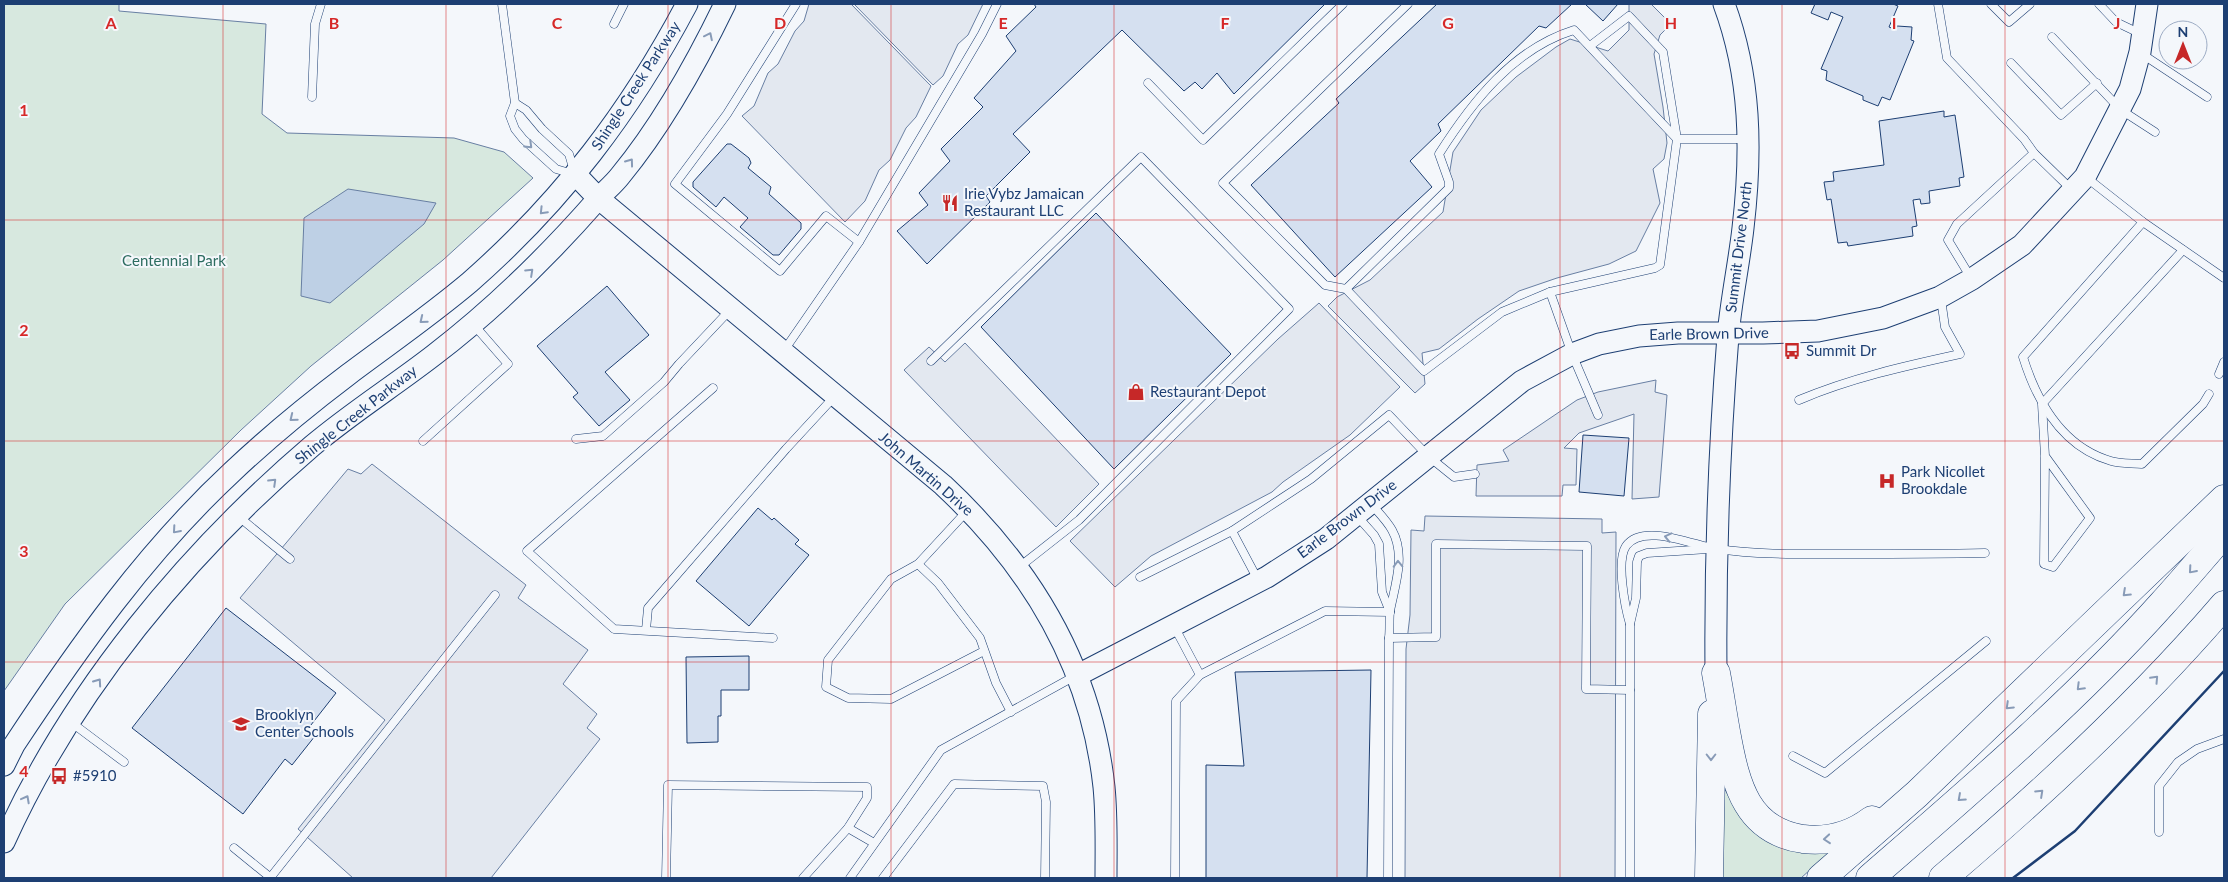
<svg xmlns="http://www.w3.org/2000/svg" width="2228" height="882" font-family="Lato,sans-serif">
<rect width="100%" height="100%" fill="#f4f7fb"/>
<g fill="#d7e8df" stroke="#687fa3">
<path d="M4,4H119V11L266,24L262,114L287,133L454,138L504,152L533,178L443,260L311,366L241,430L65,604L4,691Z"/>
<path d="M1723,786L1733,804L1832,850L1801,878H1716Z"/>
</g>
<g fill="#e3e8f0" stroke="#687fa3">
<path d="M809,4H851L931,86L916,117L906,128L890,160L879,170L865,201L845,222L742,116L754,106L768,73L778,64L795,31L804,21Z"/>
<path d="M854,4H983L968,35L958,44L943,76L933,85Z"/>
<path d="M1629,4H1651L1671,24L1660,35L1654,54L1663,107L1667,143L1664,159L1653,169L1660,203L1636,251L1609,264L1557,278L1519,291L1478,319L1439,349L1422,353L1425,384L1415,393L1328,306L1337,297L1370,280L1443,212L1453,152L1481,110L1516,77L1556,47L1570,39L1608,51L1629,30Z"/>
<path d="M1319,303L1400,387L1350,435L1283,482L1272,492L1151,556L1115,587L1070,541L1278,339Z"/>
<path d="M965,343L1099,484L1056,527L904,370L929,347L945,362Z"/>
<path d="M1656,380L1655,392L1667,395L1659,497L1632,499L1634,414L1579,433L1564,448L1577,449L1576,485H1563L1562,496H1476L1477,465L1509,461L1503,450L1577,400L1598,392Z"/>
<path d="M372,464L526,585L518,598L588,650L563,684L597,714L587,728L600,739L491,878H353L298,829L385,720L240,598L348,469L361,474Z"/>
<path d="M1425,516L1602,519V533L1616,532L1615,878H1405L1406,649L1410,615L1411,530L1424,531Z"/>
</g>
<path fill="#bed0e5" stroke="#687fa3" d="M348,189L436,203L424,224L330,303L301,296L304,218Z"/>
<g fill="#d5e0f0" stroke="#1d3f73">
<path d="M1034,4H1325L1234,94L1217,73L1202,89L1195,82L1184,91L1122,30L1013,134L1030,152L986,196L990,202L927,264L897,231L928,205L919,193L950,161L941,149L983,107L974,98L1016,51L1006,36L1036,7Z"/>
<path d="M1437,4H1572L1546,28L1539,26L1438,124L1441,131L1410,161L1432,187L1335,277L1251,185L1339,103L1336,99Z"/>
<path d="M1585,4H1618L1603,21Z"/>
<path d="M1815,4H1893L1898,6L1889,27L1896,30L1897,26L1912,27L1911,40L1914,41L1890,100L1882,97L1878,106L1863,100V96L1826,80L1827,71L1821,69L1843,17L1831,12L1828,20L1811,13Z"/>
<path d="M1944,111V117L1955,115L1964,177L1959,178L1960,186L1929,191L1930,203L1921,204L1920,199L1913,200L1917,226L1912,227L1913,236L1848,246L1847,242L1838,243L1831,199L1827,200L1824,182L1834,181L1833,172L1884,165L1879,121Z"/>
<path d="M727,144H731L749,158L751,163L748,168L771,187L769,194L801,223V229L779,255H773L740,227L748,218L724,197L716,207L693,187V182Z"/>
<path d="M1096,213L1231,354L1114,469L981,327Z"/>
<path d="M607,286L649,335L605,372L630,400L599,426L573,397L578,393L537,346Z"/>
<path d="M1583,435L1629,438L1624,496L1579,492Z"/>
<path d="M758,508L772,520L774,518L799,540L795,544L809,555L749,626L696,581Z"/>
<path d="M226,608L336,693L307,730L315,736L292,765L285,759L243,814L132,728Z"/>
<path d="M749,656V690H721V716H718V742L687,743L686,657Z"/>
<path d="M1371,670L1367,878H1206V765L1244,766L1235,672Z"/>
</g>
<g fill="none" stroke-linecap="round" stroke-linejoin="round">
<g stroke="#1d3f73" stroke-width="9">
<g id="lane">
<path d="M502,4L515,103L510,116L515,129L523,139L556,169L573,174"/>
<path d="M796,4L727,114L675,184L780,271L826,216L859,242"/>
<path d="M1408,4L1223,183L1325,285L1346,289L1424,371L1502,312L1550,292L1572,354L1598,415"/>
<path d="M1938,4L1947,58L2024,139L2034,153L1957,224L1948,240L1971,278"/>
<path d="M1991,4L2009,22L2030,4"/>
<path d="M2099,4L2116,22L2141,34"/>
<path d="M614,24L624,4"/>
<path d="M2052,37L2121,110L2155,132"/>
<path d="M1590,46L1629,16L1663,52L1677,139H1747"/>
<path d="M2142,54L2207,97"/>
<path d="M2011,63L2061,115L2097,83"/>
<path d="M1148,83L1203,140L1343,4"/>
<path d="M312,97L315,24L321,4"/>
<path d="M515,103L526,110L542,129L569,154L574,171"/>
<path d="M2034,153L2072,190"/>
<path d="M2087,178L2143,222L2224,278"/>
<path d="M2143,222L2023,357C2037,402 2062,447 2111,461C2121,464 2132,463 2142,464L2203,404L2209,394"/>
<path d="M1346,289L1449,188V182L1439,154C1472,102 1513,49 1574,30L1677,139L1660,265L1655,268L1550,292"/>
<path d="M783,352L859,242L982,34L997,4"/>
<path d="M931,361L1141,157L1289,309L1079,520L1018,568"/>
<path d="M2219,374L2224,362"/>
<path d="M713,388L527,551L614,629L773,638"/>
<path d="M1799,400C1851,378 1905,366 1960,354L1945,327L1941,299"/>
<path d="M576,439L603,436L664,382L679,364L730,310"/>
<path d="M423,441L508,364L474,325"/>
<path d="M2045,456L2090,518L2053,567L2044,564L2045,456L2042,404L2183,250"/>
<path d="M1372,505C1379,513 1387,521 1392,530C1406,555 1395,585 1390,611C1389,619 1390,629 1389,638L1436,637V544L1587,546L1586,689L1630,690"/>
<path d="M967,511L918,564L891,579L828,660L826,687L848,698L891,699L984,651"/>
<path d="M1357,516L1374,535L1379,544L1382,592L1390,612"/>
<path d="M239,517L290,559"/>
<path d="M1232,531L1311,479L1389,415L1428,456L1454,477L1475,474"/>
<path d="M918,564L938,583L980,638L996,683L1011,712"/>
<path d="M1140,577L1232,531L1258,580"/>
<path d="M1630,624C1625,607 1616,561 1626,546C1643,522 1695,546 1717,549C1759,555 1802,554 1845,554C1892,554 1939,554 1985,553"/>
<path d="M646,630L648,608L786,449L834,397"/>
<path d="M1200,675L1325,611L1390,612"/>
<path d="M72,723L124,762"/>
<path d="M1793,756L1825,773L1986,641"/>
<path d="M848,828L874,843"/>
<path d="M2159,832V786L2178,762L2197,749L2224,739"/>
<path d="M234,848L271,878"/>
<path d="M270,878L495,595"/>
<path d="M666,878L668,785L867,787V798L848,828L803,878"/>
<path d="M850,878L941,750L1075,676"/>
<path d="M883,878L954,784L1043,786L1046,802L1045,878"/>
<path d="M1175,878L1176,701L1200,675L1175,628"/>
<path d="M1388,878L1389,638"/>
<path d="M1630,878V624L1636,598L1637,562L1639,556L1647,553L1708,549"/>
</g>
</g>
<g stroke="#1d3f73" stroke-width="23">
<g id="secondary">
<path d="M576,175L598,198L943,485C1031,567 1091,666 1104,787C1107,817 1106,848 1106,878"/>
<path d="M1716,673C1715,560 1719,449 1728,336C1731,300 1739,264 1743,228C1752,151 1751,77 1724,4"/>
<path d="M1078,675L1267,577L1326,539L1522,381L1572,354L1599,344L1639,336L1678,333H1763L1818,331L1883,318L1940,297L1972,279L2022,245L2085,177L2130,89L2140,52L2147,4"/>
<path d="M4,765L14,745C78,648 146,552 232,472C269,437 308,405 349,374C389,344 431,315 470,282C562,201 630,112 687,4"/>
<path d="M4,842C72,691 187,553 312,446C351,413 394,386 434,355C494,309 547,257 597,200C604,192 613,185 620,176C663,124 696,64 725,4"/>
</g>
</g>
<g stroke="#1d3f73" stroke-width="29">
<g id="highway">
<path d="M1716,673C1720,694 1723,716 1727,737C1736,785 1747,831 1803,839C1829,842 1851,836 1872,820"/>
<path d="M1709,878L1712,714"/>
<path d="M1821,878L1917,794L2224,499"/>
<path d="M1870,878C1970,791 2073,703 2162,604C2183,581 2203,557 2224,533"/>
<path d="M1943,878C2043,793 2139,704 2224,605"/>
</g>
</g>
<use href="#lane" stroke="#f4f7fb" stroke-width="8"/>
<use href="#secondary" stroke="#f4f7fb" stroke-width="21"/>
<use href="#highway" stroke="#f4f7fb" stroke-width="28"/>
<path stroke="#1d3f73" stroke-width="2.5" d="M2013,878L2075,831L2224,671"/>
</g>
<defs><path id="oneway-chevron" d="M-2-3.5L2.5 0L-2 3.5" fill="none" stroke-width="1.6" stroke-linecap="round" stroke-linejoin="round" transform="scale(1.25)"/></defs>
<g stroke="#889bb7">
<use href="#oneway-chevron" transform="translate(709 36) rotate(-64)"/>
<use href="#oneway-chevron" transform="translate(529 145) rotate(44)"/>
<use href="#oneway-chevron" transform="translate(630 162) rotate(-54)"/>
<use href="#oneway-chevron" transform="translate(543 211) rotate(134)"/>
<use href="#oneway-chevron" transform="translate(530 272) rotate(-43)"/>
<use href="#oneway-chevron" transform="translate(423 320) rotate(141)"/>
<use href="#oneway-chevron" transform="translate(293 418) rotate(141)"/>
<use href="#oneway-chevron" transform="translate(273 482) rotate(-44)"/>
<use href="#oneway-chevron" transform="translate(176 530) rotate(131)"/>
<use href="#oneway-chevron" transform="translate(1668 537) rotate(-167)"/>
<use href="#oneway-chevron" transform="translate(1398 564) rotate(-91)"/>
<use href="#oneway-chevron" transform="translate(2192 570) rotate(131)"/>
<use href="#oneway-chevron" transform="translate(2126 593) rotate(137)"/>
<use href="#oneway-chevron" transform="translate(2155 679) rotate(-47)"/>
<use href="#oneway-chevron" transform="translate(98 682) rotate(-55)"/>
<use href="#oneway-chevron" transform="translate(2080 687) rotate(135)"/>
<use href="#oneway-chevron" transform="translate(2009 706) rotate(136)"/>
<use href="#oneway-chevron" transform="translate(1711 757) rotate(90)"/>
<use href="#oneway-chevron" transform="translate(2040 793) rotate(-43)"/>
<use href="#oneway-chevron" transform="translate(1961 798) rotate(138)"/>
<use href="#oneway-chevron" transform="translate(26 799) rotate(-62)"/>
<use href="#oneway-chevron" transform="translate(1827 839) rotate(175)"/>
</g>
<path fill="none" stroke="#d62828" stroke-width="1" stroke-opacity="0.55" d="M223,4V878M446,4V878M668,4V878M891,4V878M1114,4V878M1337,4V878M1560,4V878M1782,4V878M2005,4V878M4,220H2224M4,441H2224M4,662H2224"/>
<defs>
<g id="restaurant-bare" transform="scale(1.35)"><path d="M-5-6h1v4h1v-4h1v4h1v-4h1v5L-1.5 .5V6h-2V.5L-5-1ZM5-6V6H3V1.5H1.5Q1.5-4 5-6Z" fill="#c62828" stroke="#f4f7fb" stroke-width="2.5" paint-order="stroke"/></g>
<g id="bus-bare" transform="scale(1.35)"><path d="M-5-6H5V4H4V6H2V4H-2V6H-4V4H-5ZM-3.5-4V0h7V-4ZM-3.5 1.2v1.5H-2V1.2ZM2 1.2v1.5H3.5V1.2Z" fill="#c62828" stroke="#f4f7fb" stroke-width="2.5" paint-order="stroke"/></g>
<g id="shop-bare" transform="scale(1.35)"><path d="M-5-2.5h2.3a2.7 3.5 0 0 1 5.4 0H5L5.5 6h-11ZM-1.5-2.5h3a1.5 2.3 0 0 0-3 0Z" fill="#c62828" stroke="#f4f7fb" stroke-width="2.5" paint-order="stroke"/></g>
<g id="hospital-bare" transform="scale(1.35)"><path d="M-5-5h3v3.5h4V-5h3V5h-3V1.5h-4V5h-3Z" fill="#c62828" stroke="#f4f7fb" stroke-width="2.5" paint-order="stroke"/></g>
<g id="school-bare" transform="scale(1.35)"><path d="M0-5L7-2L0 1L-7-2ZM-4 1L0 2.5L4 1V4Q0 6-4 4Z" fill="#c62828" stroke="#f4f7fb" stroke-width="2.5" paint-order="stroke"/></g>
</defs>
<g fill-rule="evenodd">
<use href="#restaurant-bare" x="950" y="203"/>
<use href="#bus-bare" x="1792" y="351"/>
<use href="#shop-bare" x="1136" y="392"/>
<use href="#hospital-bare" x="1887" y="481"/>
<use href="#school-bare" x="241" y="724"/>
<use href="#bus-bare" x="59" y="776"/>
</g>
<g text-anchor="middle" stroke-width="4" stroke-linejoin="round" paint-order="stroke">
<g font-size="15" fill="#1d3f73" stroke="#f4f7fb">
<text transform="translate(636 86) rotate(-57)" y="5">Shingle Creek Parkway</text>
<text transform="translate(1739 247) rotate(-83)" y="5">Summit Drive North</text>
<text transform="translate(1709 334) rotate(-1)" y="5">Earle Brown Drive</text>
<text transform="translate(356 415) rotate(-38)" y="5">Shingle Creek Parkway</text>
<text transform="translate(926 474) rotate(41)" y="5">John Martin Drive</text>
<text transform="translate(1347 519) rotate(-37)" y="5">Earle Brown Drive</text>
</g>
<g font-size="15" fill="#1d3f73" stroke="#f4f7fb" text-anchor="start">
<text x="964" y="199">Irie Vybz Jamaican<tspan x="964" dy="17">Restaurant LLC</tspan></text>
<text x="1806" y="356">Summit Dr</text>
<text x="1150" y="397">Restaurant Depot</text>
<text x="1901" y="477">Park Nicollet<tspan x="1901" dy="17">Brookdale</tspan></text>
<text x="255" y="720">Brooklyn<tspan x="255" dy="17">Center Schools</tspan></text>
<text x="73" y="781">#5910</text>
</g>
<g font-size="15" fill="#2c6c60" stroke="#f4f7fb">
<text x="174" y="266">Centennial Park</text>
</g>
</g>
<g font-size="16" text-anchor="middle" font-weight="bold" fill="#d62828" stroke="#f4f7fb" stroke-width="4" stroke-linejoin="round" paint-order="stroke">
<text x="111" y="29">A</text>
<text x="334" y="29">B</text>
<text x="557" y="29">C</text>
<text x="780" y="29">D</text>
<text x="1003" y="29">E</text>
<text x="1225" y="29">F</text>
<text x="1448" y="29">G</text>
<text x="1671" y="29">H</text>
<text x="1894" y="29">I</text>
<text x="2117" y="29">J</text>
<text x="24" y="116">1</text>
<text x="24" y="336">2</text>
<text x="24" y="557">3</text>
<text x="24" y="777">4</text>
</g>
<rect width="2228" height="882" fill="none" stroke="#1d3f73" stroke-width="10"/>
<g transform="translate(2183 45)"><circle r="24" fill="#f4f7fb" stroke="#9eadc5"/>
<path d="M0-4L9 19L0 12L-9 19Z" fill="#c62828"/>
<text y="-8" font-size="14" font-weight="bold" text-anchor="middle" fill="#1d3f73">N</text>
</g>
</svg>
